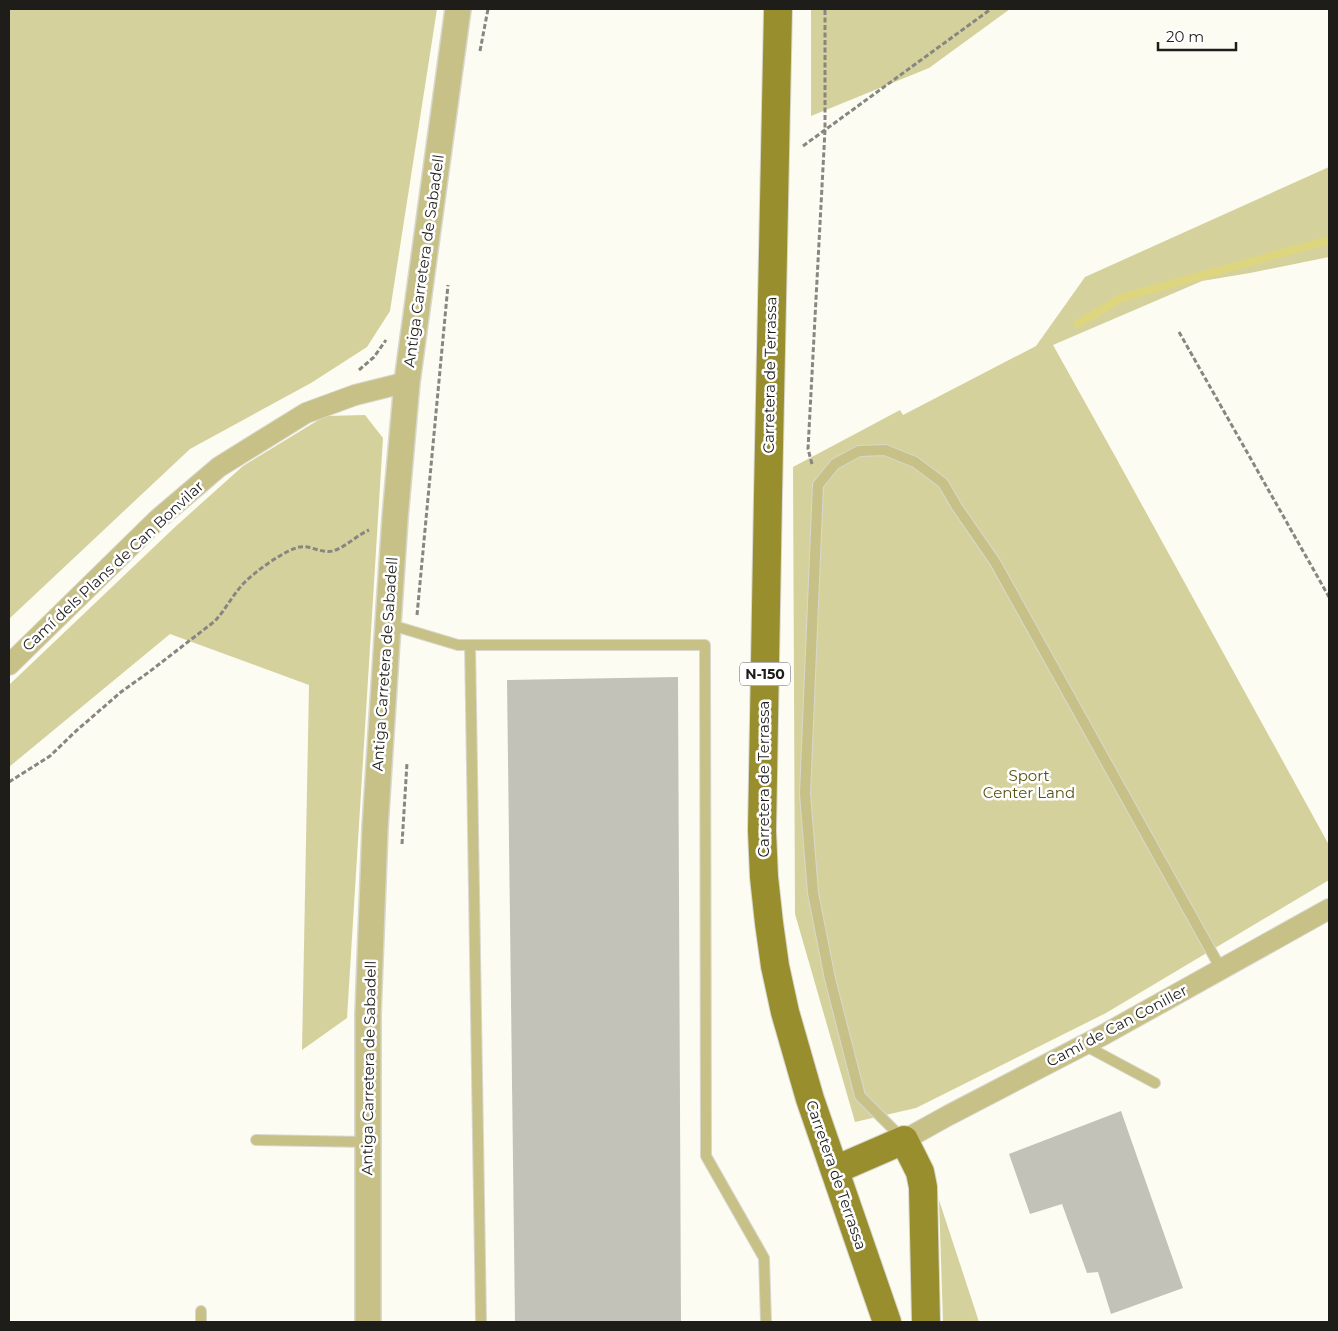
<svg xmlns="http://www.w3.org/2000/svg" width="1338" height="1331" font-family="Montserrat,sans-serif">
<rect width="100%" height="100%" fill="#fcfcf2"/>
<g fill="#d5d19d">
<path d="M9,9H437L390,311L367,347L311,383L190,449L9,619Z"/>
<path d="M811,9H1010L929,68L811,116Z"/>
<path d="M1329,167V257L1250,273L1202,281L1053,345L1115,456L1329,845V880L1106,1013L916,1108L855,1122L795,914L793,467L900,410L903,415L1036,346L1085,277Z"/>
<path d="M365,415L383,438L347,1018L302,1050L309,685L170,634L9,767V685L175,527L243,466L325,416Z"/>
<path d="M939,1200L979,1322H943Z"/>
</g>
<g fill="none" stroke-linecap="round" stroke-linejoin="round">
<path stroke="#ded67e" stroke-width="8" d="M1078,324L1121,298L1329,240"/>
</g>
<g fill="#c2c2b8">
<path d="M678,677L681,1322H515L507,680Z"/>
<path d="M1121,1111L1183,1288L1111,1314L1098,1272L1087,1273L1062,1204L1030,1214L1009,1154Z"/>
</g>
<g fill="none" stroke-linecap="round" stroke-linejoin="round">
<g stroke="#d8d8cf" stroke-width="12">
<g id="service">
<path d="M388,624L458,645H705L706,1156L764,1258L766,1322"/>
<path d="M470,645L481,1322"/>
<path d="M1084,1045L1155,1083"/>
<path d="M903,1139L860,1096L830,979L813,893L805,794L818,485L835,464L859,451L885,450L915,462L943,483L957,507L995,562L1221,969"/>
<path d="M256,1140L367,1142"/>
<path d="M201,1322V1311"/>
</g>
</g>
<g stroke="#d8d8cf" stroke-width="22">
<g id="minor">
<path d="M9,665L158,519L219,467L306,413L355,395L407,382"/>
<path d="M904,1140L949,1115L1105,1034L1329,909"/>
</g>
</g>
<g stroke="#d8d8cf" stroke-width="28">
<path id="tertiary" d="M368,1322V1014L375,828L388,624L395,518L407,382L458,9"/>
</g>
<g stroke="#d8d8cf" stroke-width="30">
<g id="primary">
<path d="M778,9L768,495L762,831L764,877L769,923L775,966L785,1012L810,1099L887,1322"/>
<path d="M835,1170L904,1140L920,1172L923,1187L926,1322"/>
</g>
</g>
<g stroke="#878680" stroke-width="3" stroke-dasharray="5 2.5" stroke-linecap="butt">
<path d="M480,51L488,9"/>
<path d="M803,146L991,9"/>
<path d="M1179,332L1329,597"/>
<path d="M359,370L374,357L386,340"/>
<path d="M812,464L808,449L825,130V9"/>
<path d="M417,615L448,285"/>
<path d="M9,782L50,756L76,731L121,692L149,672L215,621C226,609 233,594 245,582C256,571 281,553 296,548C308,543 320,554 333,551C346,547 357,535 369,530"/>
<path d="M402,844L407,763"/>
</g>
<use href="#service" stroke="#c7c188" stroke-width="10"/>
<use href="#minor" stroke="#c7c188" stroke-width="20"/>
<use href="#tertiary" stroke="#c7c188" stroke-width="25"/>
<use href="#primary" stroke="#988e2e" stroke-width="28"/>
</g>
<g text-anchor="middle" stroke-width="5" stroke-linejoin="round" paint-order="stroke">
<rect fill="#fff" stroke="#62615f" stroke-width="1" x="740" y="662.5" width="50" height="23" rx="4"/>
<g font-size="14" font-weight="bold" fill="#1e1d1a">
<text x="765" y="679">N-150</text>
</g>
<g font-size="15" fill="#1e1d1a" stroke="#fff">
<text transform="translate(424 261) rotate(-82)" y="5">Antiga Carretera de Sabadell</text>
<text transform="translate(770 375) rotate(-89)" y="5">Carretera de Terrassa</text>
<text transform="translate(113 566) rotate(-43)" y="5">Camí dels Plans de Can Bonvilar</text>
<text transform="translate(385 664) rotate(-86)" y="5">Antiga Carretera de Sabadell</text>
<text transform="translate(764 779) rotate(-90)" y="5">Carretera de Terrassa</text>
<text transform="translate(1117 1026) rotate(-28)" y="5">Camí de Can Coniller</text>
<text transform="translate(369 1068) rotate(-89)" y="5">Antiga Carretera de Sabadell</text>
<text transform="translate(836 1175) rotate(71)" y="5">Carretera de Terrassa</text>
</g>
<g font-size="15" fill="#595310" stroke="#fff">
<text x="1029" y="781">Sport<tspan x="1029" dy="17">Center Land</tspan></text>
</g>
</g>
<rect width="1338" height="1331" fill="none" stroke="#1e1d1a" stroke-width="20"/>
<path d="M1158 42v8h78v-8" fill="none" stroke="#1e1d1a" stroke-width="2.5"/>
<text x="1166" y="42" font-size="15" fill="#1e1d1a" stroke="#ffffff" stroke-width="4" paint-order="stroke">20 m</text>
</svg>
